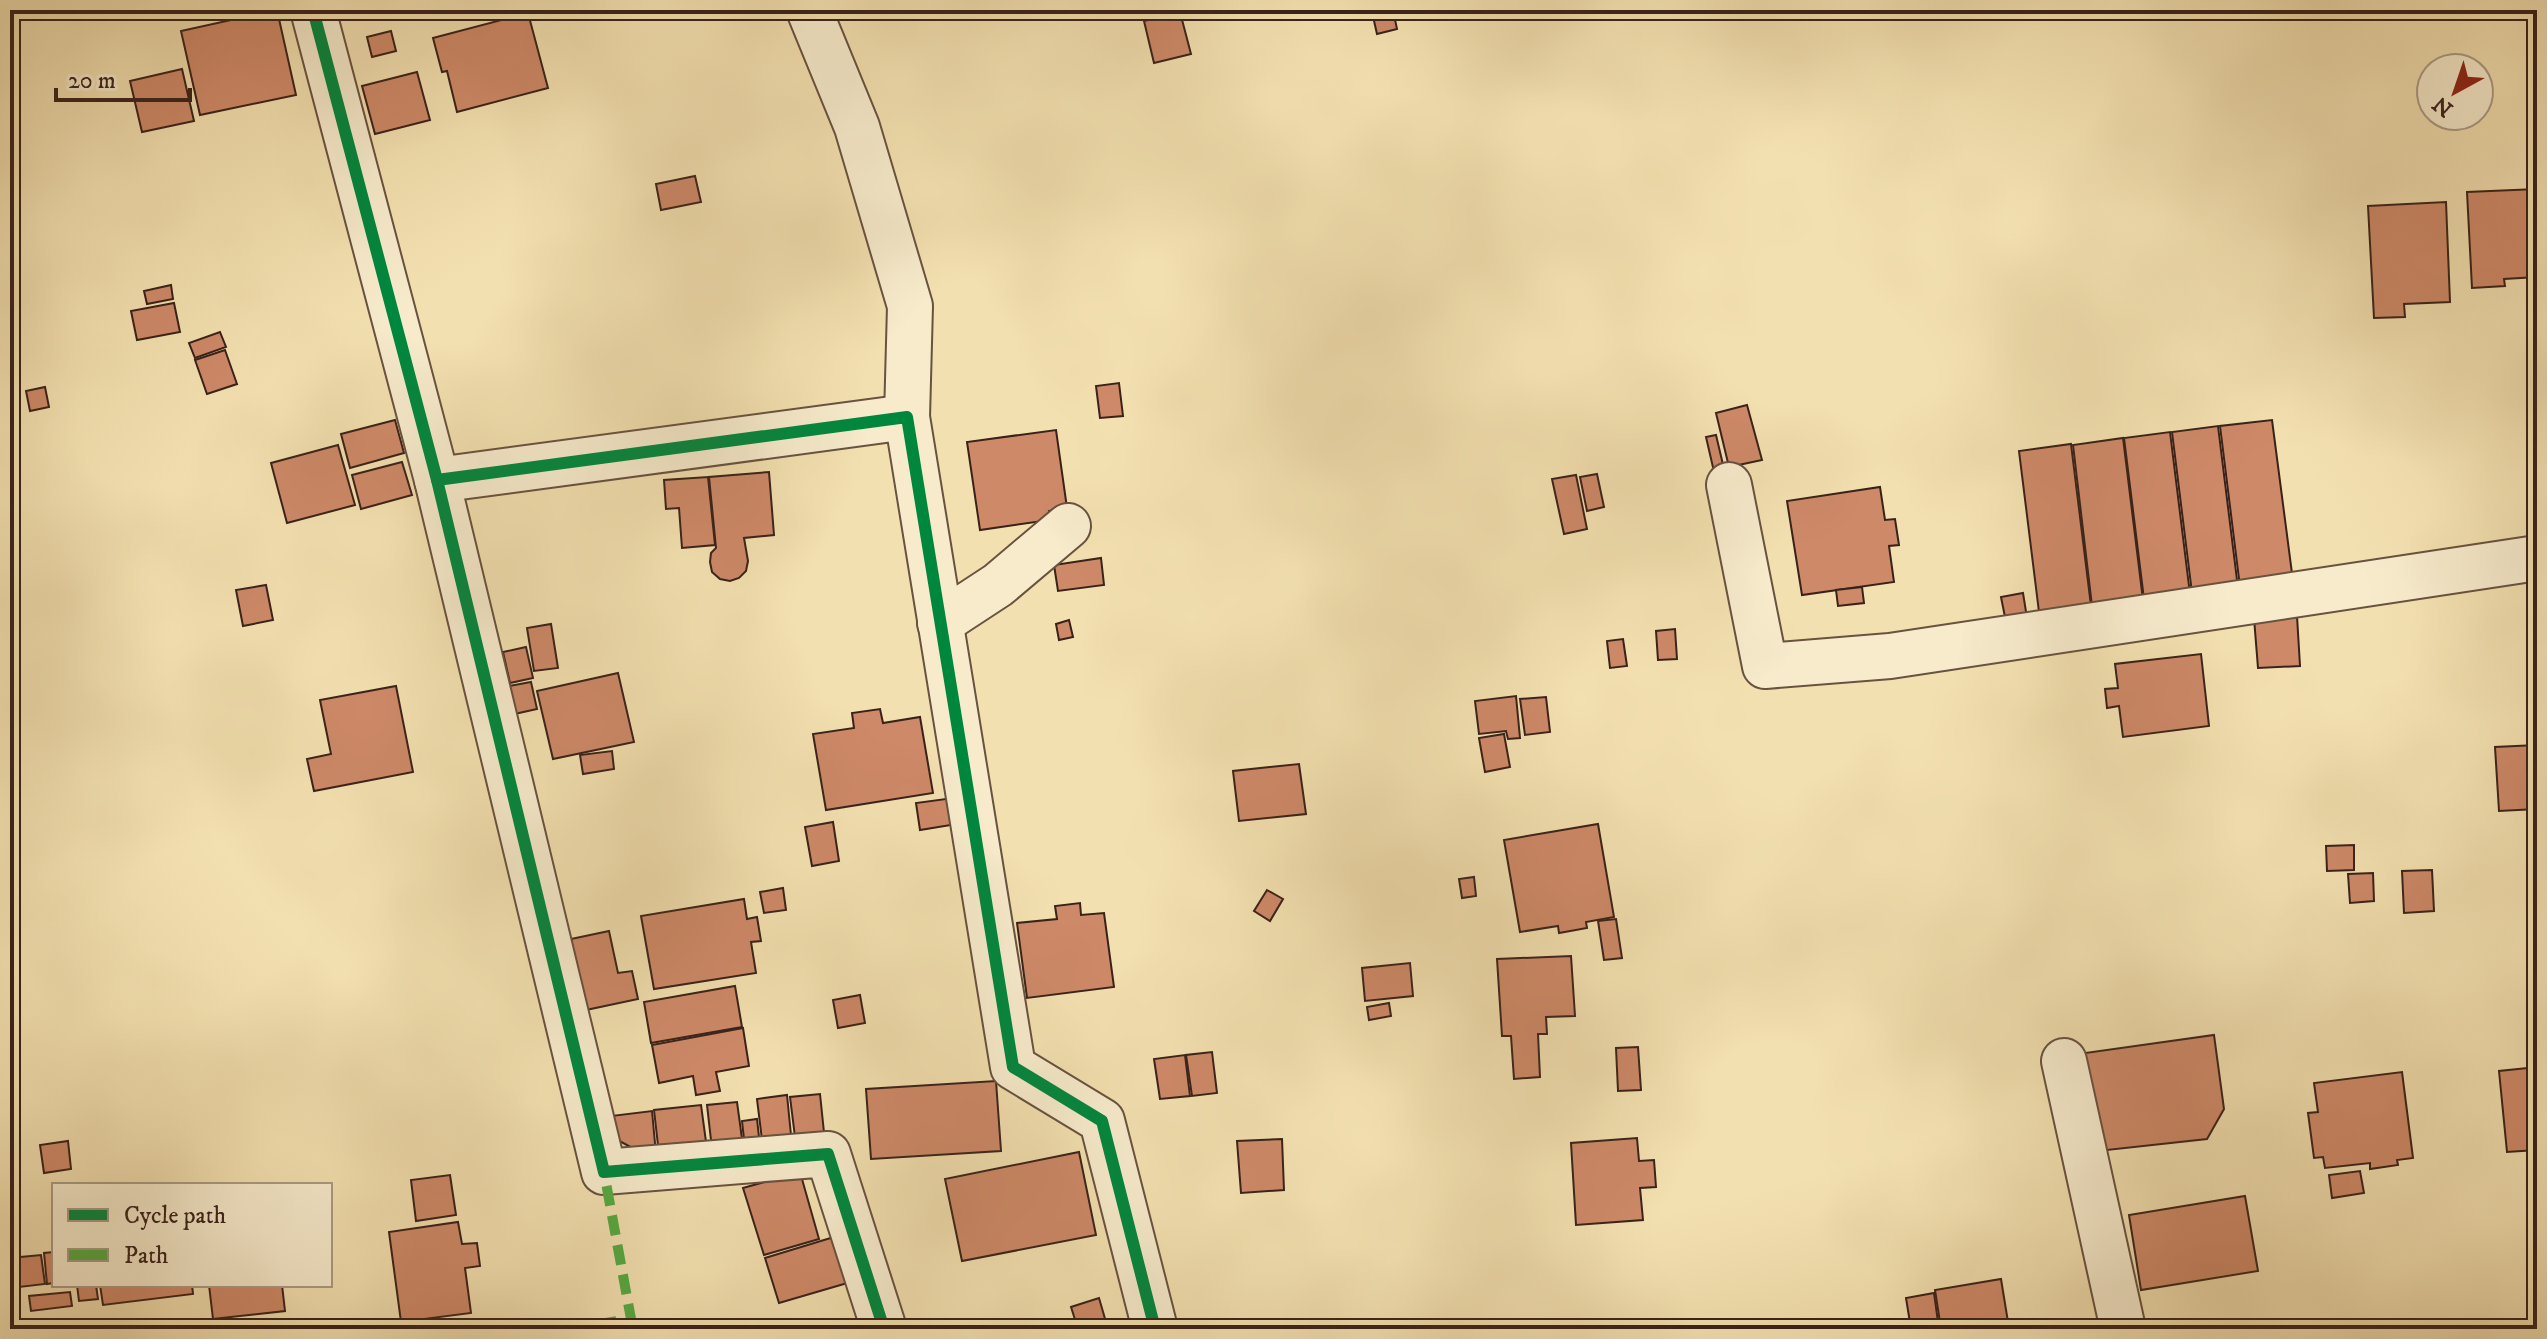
<svg xmlns="http://www.w3.org/2000/svg" width="2547" height="1339" font-family="'IM FELL DW Pica',serif">
<rect width="100%" height="100%" fill="#f3e0b0"/>
<filter id="stains"><feTurbulence type="fractalNoise" baseFrequency=".0025" numOctaves="4"/><feColorMatrix values="0 0 0 0 .2 0 0 0 0 .09 0 0 0 0 .02 0 0 0 .5 -.17"/></filter>
<radialGradient id="worn" r=".72"><stop offset=".6" stop-color="#630" stop-opacity="0"/><stop offset="1" stop-color="#630" stop-opacity=".3"/></radialGradient>
<g fill="#ce8968" stroke="#39221a" stroke-width="2">
<path d="M277,10L296,95L200,115L181,31Z"/>
<path d="M1381,10H1393L1397,29L1377,34L1372,12Z"/>
<path d="M1180,12L1191,54L1154,63L1144,21Z"/>
<path d="M528,13L548,88L457,112L447,71L442,72L433,38Z"/>
<path d="M391,31L396,51L372,57L367,37Z"/>
<path d="M182,69L194,121L142,132L130,81Z"/>
<path d="M417,72L430,120L375,134L362,86Z"/>
<path d="M695,176L701,202L661,210L656,184Z"/>
<path d="M2537,189V277L2504,279L2505,286L2472,288L2467,192Z"/>
<path d="M2446,202L2450,302L2404,304L2405,317L2374,318L2368,206Z"/>
<path d="M171,285L173,299L147,304L144,291Z"/>
<path d="M174,303L180,332L137,340L131,311Z"/>
<path d="M220,332L226,347L195,358L189,343Z"/>
<path d="M225,350L237,384L207,394L195,360Z"/>
<path d="M1119,383L1123,416L1100,418L1096,386Z"/>
<path d="M45,387L49,407L30,411L26,391Z"/>
<path d="M1747,405L1762,460L1729,467L1716,413Z"/>
<path d="M395,420L404,453L350,468L341,434Z"/>
<path d="M2272,420L2293,581L2240,587L2220,426Z"/>
<path d="M2218,426L2238,588L2192,593L2172,432Z"/>
<path d="M1056,430L1067,508L1049,511L1050,520L980,530L967,442Z"/>
<path d="M2170,432L2190,594L2144,599L2124,438Z"/>
<path d="M2537,432V469L2532,433Z"/>
<path d="M1716,435L1725,473L1715,476L1706,437Z"/>
<path d="M2123,438L2143,600L2092,606L2073,445Z"/>
<path d="M2071,444L2091,606L2039,612L2019,451Z"/>
<path d="M338,445L355,505L287,523L271,463Z"/>
<path d="M402,462L412,495L361,509L352,475Z"/>
<path d="M769,472L774,535L744,538L748,561L746,571L739,578L730,581L720,579L712,572L710,562L711,553L716,548L709,477Z"/>
<path d="M1597,474L1604,507L1587,511L1580,477Z"/>
<path d="M1576,475L1587,529L1564,534L1552,479Z"/>
<path d="M708,477L715,545L682,548L679,508L666,509L664,480Z"/>
<path d="M1880,487L1885,520L1895,519L1899,545L1889,546L1894,582L1802,595L1787,501Z"/>
<path d="M1101,558L1104,585L1058,591L1054,565Z"/>
<path d="M266,585L273,620L243,626L236,590Z"/>
<path d="M1862,587L1864,603L1838,606L1836,590Z"/>
<path d="M2023,593L2027,618L2006,622L2001,597Z"/>
<path d="M2297,616L2300,666L2258,668L2254,618Z"/>
<path d="M1069,620L1073,637L1059,640L1056,624Z"/>
<path d="M551,624L558,668L534,671L527,628Z"/>
<path d="M1675,629L1677,659L1658,660L1656,631Z"/>
<path d="M1623,639L1627,666L1610,668L1607,641Z"/>
<path d="M526,647L533,678L510,683L503,652Z"/>
<path d="M2201,654L2209,726L2123,737L2119,706L2107,708L2105,689L2118,688L2115,664Z"/>
<path d="M618,673L634,742L553,759L537,691Z"/>
<path d="M531,682L537,709L510,715L504,687Z"/>
<path d="M396,686L413,772L314,791L307,759L331,754L320,700Z"/>
<path d="M1516,696L1520,738L1508,739L1506,731L1479,734L1475,701Z"/>
<path d="M1546,697L1550,732L1525,735L1520,699Z"/>
<path d="M880,709L883,723L920,717L933,793L826,810L813,734L854,728L852,713Z"/>
<path d="M1504,734L1510,767L1485,772L1479,738Z"/>
<path d="M2537,745V809L2499,811L2495,747Z"/>
<path d="M612,751L614,769L583,774L580,755Z"/>
<path d="M1299,764L1306,814L1239,821L1233,771Z"/>
<path d="M953,798L957,824L920,830L916,803Z"/>
<path d="M833,822L839,861L812,866L805,827Z"/>
<path d="M1598,824L1614,917L1586,922L1587,928L1559,933L1558,926L1520,932L1504,840Z"/>
<path d="M2354,845V870L2327,871L2326,846Z"/>
<path d="M2432,870L2434,911L2404,913L2402,871Z"/>
<path d="M2373,873L2374,901L2350,903L2348,874Z"/>
<path d="M1474,877L1476,896L1462,898L1459,879Z"/>
<path d="M783,888L786,910L764,913L760,892Z"/>
<path d="M1267,890L1283,899L1270,921L1254,911Z"/>
<path d="M744,899L747,919L757,917L761,941L751,942L756,973L654,989L641,916Z"/>
<path d="M1080,903L1081,915L1104,913L1114,987L1027,998L1017,923L1057,919L1055,906Z"/>
<path d="M1616,919L1622,958L1604,960L1598,921Z"/>
<path d="M609,931L618,973L632,971L638,999L586,1010L571,939Z"/>
<path d="M1571,956L1575,1016L1546,1017L1547,1034H1538L1540,1077L1514,1079L1511,1036H1502L1497,959Z"/>
<path d="M1410,963L1413,996L1365,1001L1362,968Z"/>
<path d="M735,986L742,1027L651,1043L644,1002Z"/>
<path d="M860,995L865,1023L838,1028L833,1000Z"/>
<path d="M1389,1003L1391,1016L1369,1020L1367,1007Z"/>
<path d="M743,1028L749,1066L716,1072L720,1091L696,1095L693,1076L659,1083L652,1045Z"/>
<path d="M2214,1035L2224,1109L2207,1139L2098,1151L2078,1054Z"/>
<path d="M1638,1047L1641,1090L1618,1091L1616,1048Z"/>
<path d="M1212,1052L1217,1093L1192,1096L1186,1055Z"/>
<path d="M1185,1055L1190,1096L1160,1099L1154,1059Z"/>
<path d="M2537,1067V1150L2507,1152L2499,1071Z"/>
<path d="M2402,1072L2413,1158L2397,1160L2398,1165L2370,1169V1163L2325,1168L2323,1157L2314,1158L2308,1113L2318,1112L2314,1083Z"/>
<path d="M996,1081L1001,1151L871,1159L866,1089Z"/>
<path d="M820,1094L825,1142L796,1145L790,1097Z"/>
<path d="M787,1095L792,1145L763,1148L757,1099Z"/>
<path d="M737,1102L743,1146L712,1149L707,1105Z"/>
<path d="M701,1105L707,1149L659,1154L654,1110Z"/>
<path d="M652,1111L656,1154L645,1155L614,1138L611,1116Z"/>
<path d="M757,1119L760,1146L745,1148L742,1121Z"/>
<path d="M1637,1138L1639,1161L1654,1160L1656,1187L1640,1188L1643,1220L1576,1225L1571,1143Z"/>
<path d="M1282,1139L1284,1190L1241,1193L1237,1141Z"/>
<path d="M68,1141L71,1169L44,1173L40,1145Z"/>
<path d="M1079,1152L1096,1235L962,1261L945,1179Z"/>
<path d="M2360,1171L2364,1193L2332,1198L2329,1175Z"/>
<path d="M800,1172L819,1239L764,1255L743,1188Z"/>
<path d="M450,1175L456,1215L416,1221L411,1180Z"/>
<path d="M2245,1196L2258,1271L2141,1290L2129,1215Z"/>
<path d="M458,1222L462,1244L477,1243L480,1266L465,1268L471,1313L401,1322L389,1232Z"/>
<path d="M847,1233L861,1279L779,1303L765,1258Z"/>
<path d="M54,1252V1283L47,1284L44,1253Z"/>
<path d="M41,1255L45,1284L11,1288L10,1258Z"/>
<path d="M2001,1279L2008,1322L1967,1329H1941L1935,1290Z"/>
<path d="M77,1285H96L98,1299L79,1301Z"/>
<path d="M100,1285H192L193,1294L103,1305Z"/>
<path d="M209,1285H282L285,1311L213,1319Z"/>
<path d="M70,1292L72,1306L31,1311L29,1296Z"/>
<path d="M1934,1293L1939,1329H1911L1906,1298Z"/>
<path d="M1099,1298L1108,1329H1078L1071,1307Z"/>
</g>
<g fill="none" stroke-linecap="round" stroke-linejoin="round">
<g stroke="#685240" stroke-width="48">
<g id="minor">
<path d="M313,10L437,480L604,1172L828,1154L884,1329"/>
<path d="M809,10L857,127L910,306L907,417"/>
<path d="M437,480L907,417L1013,1067L1102,1121L1155,1329"/>
<path d="M1729,485L1765,666L1890,656L2537,558"/>
<path d="M940,623L998,585L1068,526"/>
<path d="M2064,1061L2123,1329"/>
</g>
</g>
<use href="#minor" stroke="#f7ebcc" stroke-width="44"/>
<path stroke="#55aa42" stroke-width="10" stroke-dasharray="20 10" stroke-linecap="butt" d="M567,1329L631,1319L604,1172"/>
<g stroke="#f7ebcc" stroke-width="17">
<g id="cycleway">
<path d="M313,10L437,480L604,1172L828,1154L884,1329"/>
<path d="M437,480L907,417L1013,1067L1102,1121L1155,1329"/>
</g>
</g>
<use href="#cycleway" stroke="#00873e" stroke-width="12"/>
</g>
<rect width="2547" height="1339" fill="none" stroke="#f3e0b0" stroke-width="40"/>
<rect x="12" y="12" width="2523" height="1315" fill="none" stroke="#39221a" stroke-width="4"/>
<rect x="20" y="20" width="2507" height="1299" fill="none" stroke="#39221a" stroke-width="2"/>
<rect x="52" y="1183" width="280" height="104" fill="#f7ebcc" stroke="#ab9b85" stroke-width="2"/>
<rect x="68" y="1209" width="40" height="12" fill="#00873e" stroke="#ab9b85" stroke-width="2"/>
<text x="124" y="1223" font-size="24" fill="#39221a">Cycle path</text>
<rect x="68" y="1249" width="40" height="12" fill="#55aa42" stroke="#ab9b85" stroke-width="2"/>
<text x="124" y="1263" font-size="24" fill="#39221a">Path</text>
<g transform="translate(2455 92) rotate(220)"><circle r="38" fill="#f7ebcc" stroke="#ab9b85" stroke-width="2"/>
<path d="M0-6L14 30L0 20L-14 30Z" fill="#8f2418"/>
<text y="-12" font-size="22" font-weight="bold" text-anchor="middle" fill="#39221a">N</text>
</g>
<path d="M56 88v12h134v-12" fill="none" stroke="#39221a" stroke-width="4"/>
<text x="68" y="88" font-size="24" fill="#39221a" stroke="#f7ebcc" stroke-width="6" paint-order="stroke">20 m</text>
<rect width="100%" height="100%" filter="url(#stains)"/>
<rect width="100%" height="100%" fill="url(#worn)"/>
</svg>
